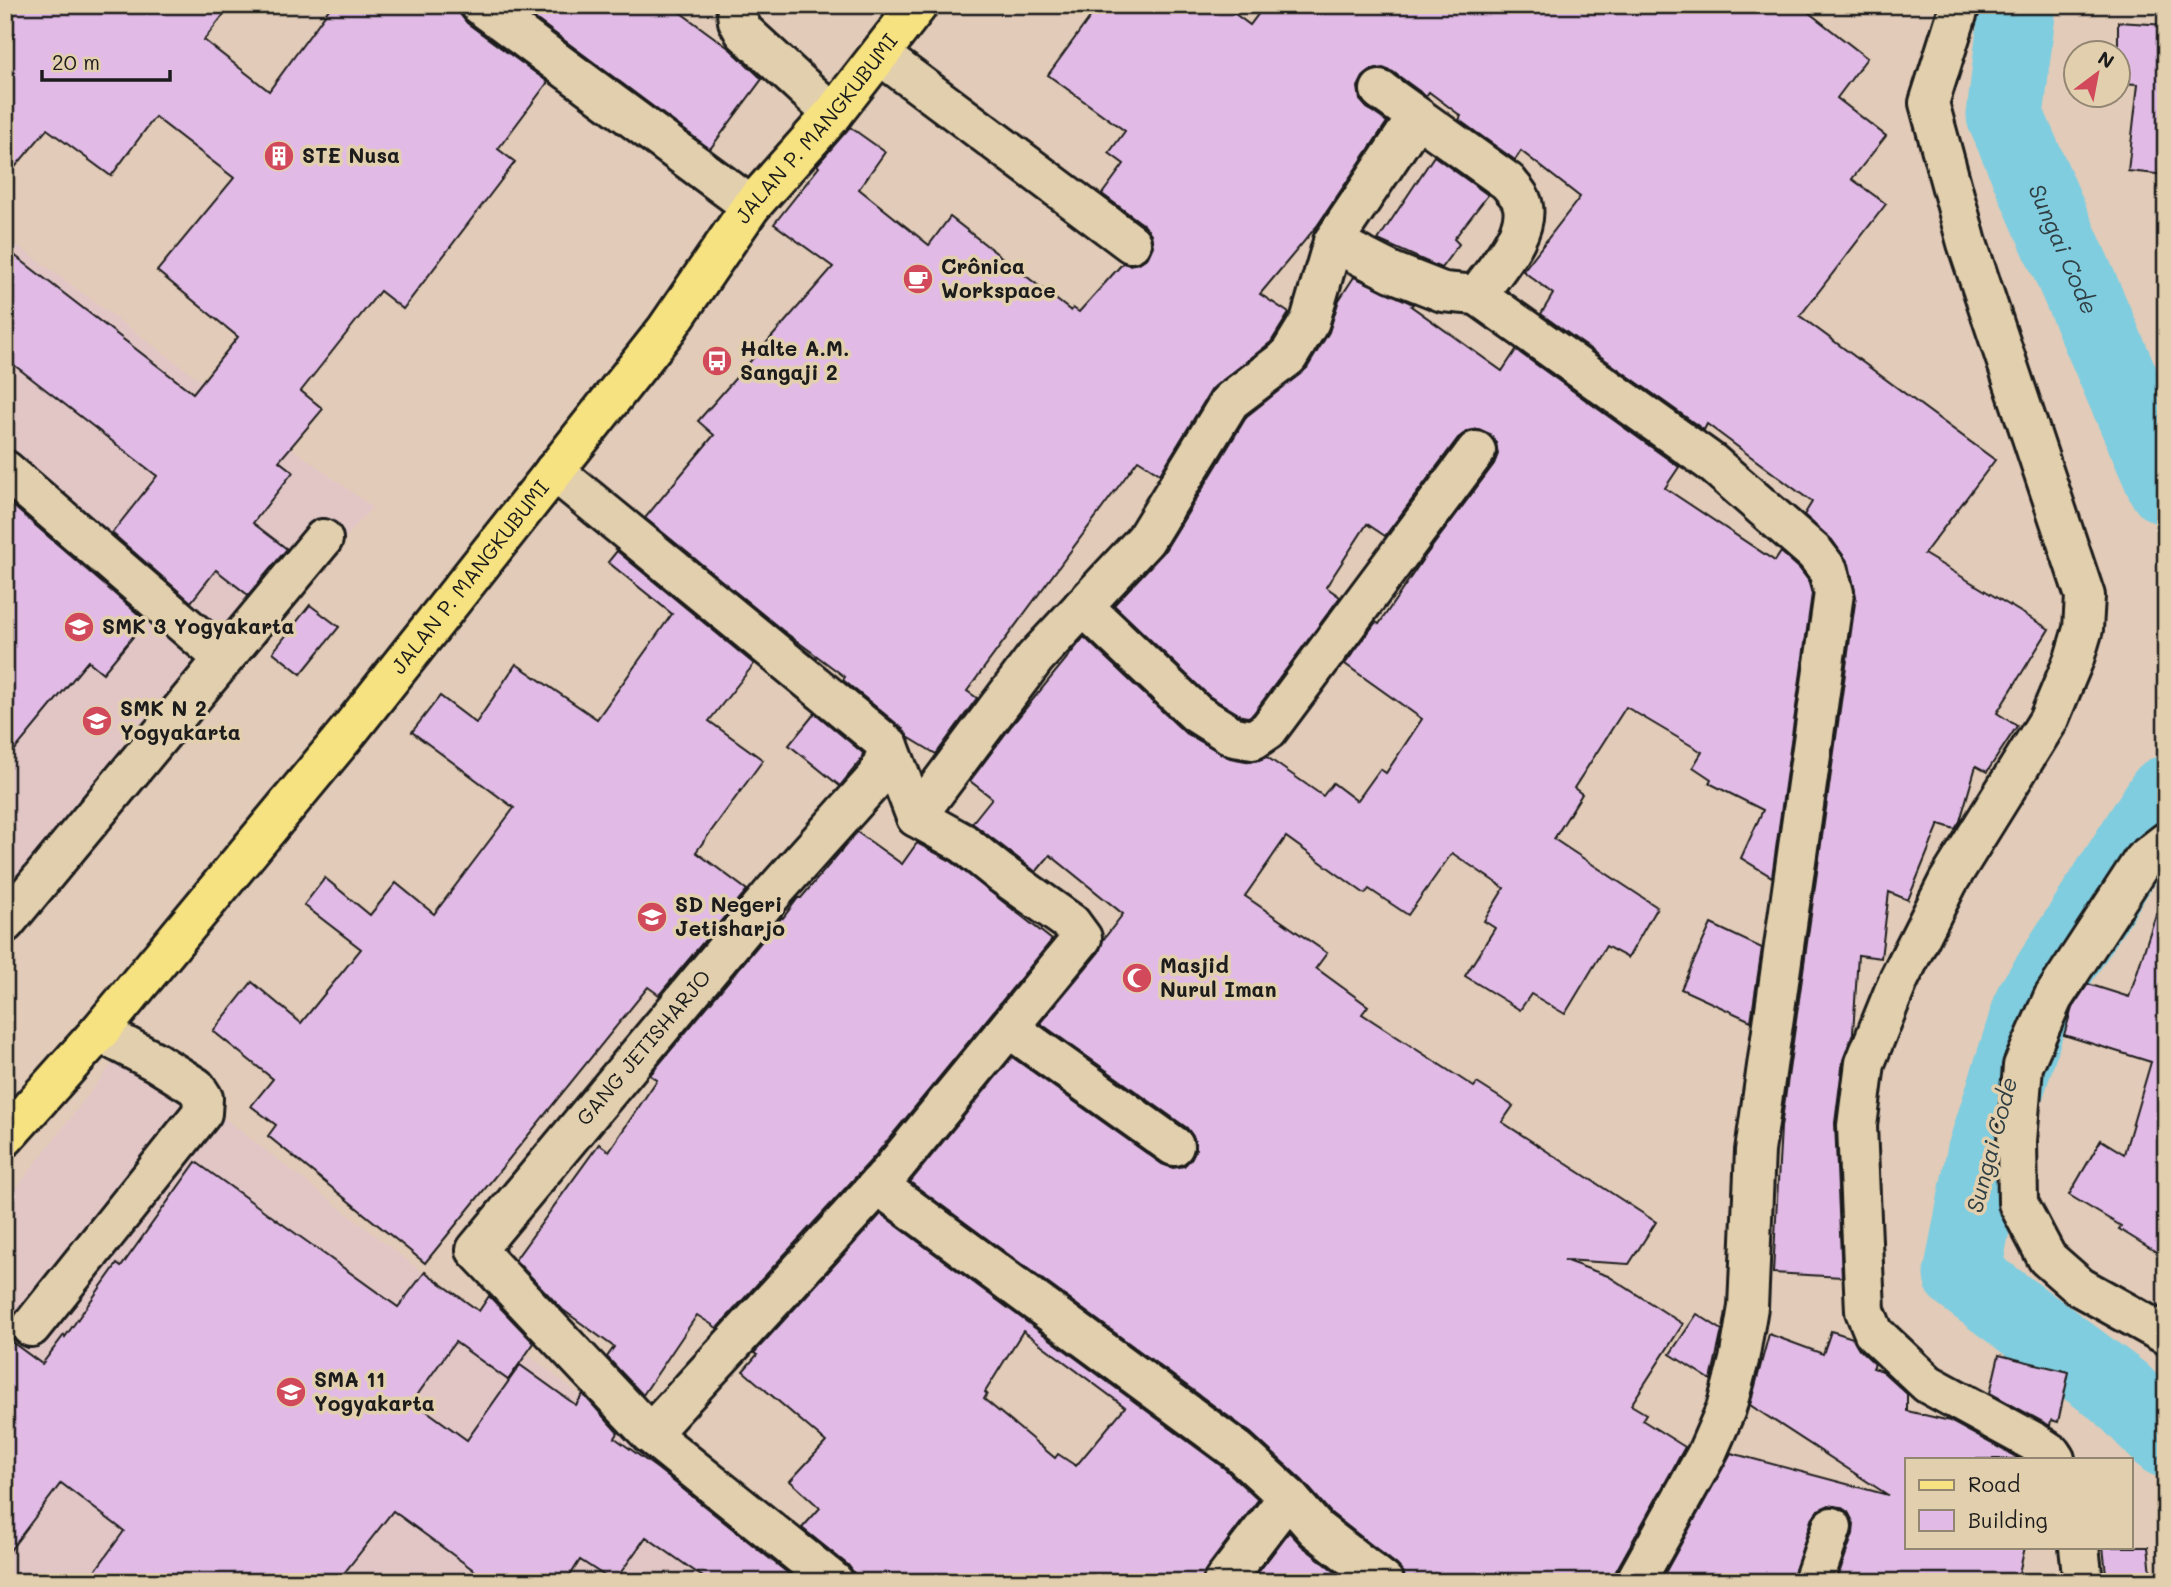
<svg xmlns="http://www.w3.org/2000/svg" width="2171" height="1587" font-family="Mali,sans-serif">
<rect width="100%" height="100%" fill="#e2cbb8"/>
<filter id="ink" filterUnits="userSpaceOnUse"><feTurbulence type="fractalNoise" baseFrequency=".0143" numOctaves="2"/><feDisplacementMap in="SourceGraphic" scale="14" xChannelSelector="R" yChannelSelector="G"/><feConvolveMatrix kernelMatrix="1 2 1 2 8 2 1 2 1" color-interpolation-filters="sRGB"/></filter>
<g filter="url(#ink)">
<g fill="#e2c6c6">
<path d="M5,236L372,507L5,935Z"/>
<path d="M128,1043L820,1582H5V1203Z"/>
</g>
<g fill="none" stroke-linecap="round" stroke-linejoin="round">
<g stroke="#80cddf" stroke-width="77">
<path id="s1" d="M2018,5L2005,116L2166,486"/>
<path d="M2166,794L2033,1003L1985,1154L1962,1275L2121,1393L2166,1439"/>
</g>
</g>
<g fill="#e1bbe5" stroke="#1c1c1c" stroke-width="2" fill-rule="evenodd">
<path d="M5,5H231L204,40L269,91L332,5H459L460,14L467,23L548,82L498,149L515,162L403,309L380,291L301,391L323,409L279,461L293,472L253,523L287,549L248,595L216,570L191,602L112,533L157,476L5,358V248L193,393L238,337L157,271L234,178L155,117L111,176L47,129L5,179Z"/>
<path d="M517,5H670L730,49L762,79L710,149Z"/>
<path d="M1099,5H1223L1250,25L1265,5H1799L1867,58L1837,98L1886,136L1852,179L1886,204L1800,316L1995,460L1924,554L2049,629L1997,713L2017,726L1987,772L1976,766L1960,821L1955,829L1939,824L1908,900L1889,892L1881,958L1858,955L1853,1033L1843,1060L1835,1123L1842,1277L1773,1273L1781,1127L1856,596L1849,564L1832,540L1804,515L1812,502L1707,424L1704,430L1541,314L1553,294L1523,271L1580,197L1521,151L1515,160L1459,120L1461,116L1429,92L1426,96L1393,72L1383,68L1372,70L1363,77L1358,87L1360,100L1367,108L1387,122L1317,226L1260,294L1289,313L1271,342L1212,389L1160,474L1138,460L967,691L977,698L936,754L908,737L903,729L843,680L845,677L782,630L645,518L714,435L698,421L833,267L774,224L819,167L817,165L850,127L885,152L859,189L929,245L950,217L1071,311L1073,308L1079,312L1123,263L1129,265L1139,263L1148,257L1153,246L1151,234L1144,225L1102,194L1124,164L1109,153L1125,131L1048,75Z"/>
<path d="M2118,22L2166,25V175L2128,171L2138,84L2118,83Z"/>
<path d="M1434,156L1488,195L1454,239L1459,244L1441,268L1378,240Z"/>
<path d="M1354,277L1413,304L1411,306L1502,371L1516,350L1679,467L1665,488L1775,561L1781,552L1799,568L1808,580L1812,594L1772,877L1741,858L1763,810L1709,783L1711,779L1693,767L1702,752L1626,707L1574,788L1582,794L1554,839L1657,907L1628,958L1606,946L1565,1014L1531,994L1520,1010L1465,976L1495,928L1484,921L1504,888L1452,853L1408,915L1369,889L1365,894L1286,837L1245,896L1327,953L1316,968L1368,1006L1362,1014L1474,1087L1477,1083L1513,1106L1502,1122L1656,1222L1629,1264L1564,1260L1608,1276L1683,1324L1631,1405L1646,1414L1642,1420L1685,1447L1616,1571L1613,1582H1405L1404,1573L1397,1565L1331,1513L1303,1481L1251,1433L910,1182L1012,1057L1162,1164L1173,1168L1184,1166L1191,1159L1196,1149L1194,1138L1187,1128L1040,1023L1099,952L1103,940L1123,914L1050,855L1036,872L972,823L992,798L970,781L1012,725L1084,637L1184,732L1230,758L1251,762L1267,757L1323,796L1333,783L1357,801L1380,769L1386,773L1422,719L1345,664L1376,622L1379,624L1423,559L1494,464L1498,454L1496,443L1490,434L1479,429L1468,431L1458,438L1385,536L1367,524L1326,587L1340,597L1253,714L1248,717L1242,716L1209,696L1114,605L1164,552L1247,416L1307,368L1329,332L1339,300Z"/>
<path d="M5,499L146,621L103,673L88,661L5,762Z"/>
<path d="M617,551L754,664L709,721L763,760L696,852L747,890L659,995L648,987L425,1263L268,1136L276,1125L251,1106L273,1079L213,1031L252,982L301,1023L361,949L304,905L325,878L370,915L396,883L434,914L514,808L412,732L440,696L476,723L516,664L597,719L672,614L608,562Z"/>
<path d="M310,605L339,627L301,674L273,652Z"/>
<path d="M815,713L863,753L861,760L840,786L789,745Z"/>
<path d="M857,832L902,864L917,843L951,861L1052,940L874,1157L717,1328L697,1315L643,1395L607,1357L614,1347L563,1310L515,1260L599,1144L609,1151L657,1080L650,1075L782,917L783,918L798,898H801Z"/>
<path d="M2159,905L2166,907V1258L2119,1229L2121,1226L2069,1195L2101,1140L2124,1154L2151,1062L2064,1035L2072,1008L2088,984L2129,997Z"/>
<path d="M1711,924L1762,948L1751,1021L1681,989Z"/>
<path d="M196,1162L398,1307L425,1272L479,1311L489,1296L534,1343L508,1380L455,1342L413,1401L467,1440L520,1365L576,1405L583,1394L618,1433L615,1438L658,1469L799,1582H710L646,1537L614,1582L580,1560L566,1582H490L393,1511L337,1582H87L124,1531L61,1483L5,1557V1337L42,1364L64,1335L65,1337L117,1264L121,1267Z"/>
<path d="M881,1214L1224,1468L1258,1500L1206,1569L1202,1582H855L854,1573L848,1565L802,1528L820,1508L790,1481L826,1442L743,1371L757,1355L754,1353ZM1023,1331L1125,1407L1076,1466L1058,1454L1055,1458L984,1399L987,1394L985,1392Z"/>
<path d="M1697,1314L1722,1330L1711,1380L1670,1354Z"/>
<path d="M1831,1331L1853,1338L1859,1349L1875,1364L1873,1368L1882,1371L1907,1394V1411L1950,1421L2020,1459H1907V1547H2025L2017,1582H1836L1853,1534L1854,1524L1848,1512L1840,1507L1829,1505L1818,1510L1811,1520L1792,1582H1660L1731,1453L1888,1495L1750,1405L1769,1334L1823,1354Z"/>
<path d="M1999,1355L2069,1372L2058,1422L2051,1420L2050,1426L1990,1393Z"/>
<path d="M1289,1532L1302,1546L1348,1582H1251Z"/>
<path d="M2103,1547H2148L2152,1582H2107Z"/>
</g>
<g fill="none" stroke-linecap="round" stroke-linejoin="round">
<g stroke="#1c1c1c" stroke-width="44">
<g id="minor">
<path d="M480,5L751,206"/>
<path d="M736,5L738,21L744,32L833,114"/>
<path d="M1960,5L1929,103L1967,243L2085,596L2083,629L2074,659L2048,721L1948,882L1899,979L1865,1063L1857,1126L1865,1311L1874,1333L1928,1384L2036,1443L2051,1453L2055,1459"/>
<path d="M880,55L1131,243"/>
<path d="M1380,90L1508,182C1512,188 1519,194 1521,200C1534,229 1493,272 1477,295L1712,463L1815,553L1828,570L1834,593L1755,1151L1748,1307L1739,1360L1726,1409L1706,1455L1635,1582"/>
<path d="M1333,242L1392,272L1443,292L1477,295"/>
<path d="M5,470L223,658"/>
<path d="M554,471L889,746L878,776L773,893L476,1250L650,1434L834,1582"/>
<path d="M1083,606L1196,713L1234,737L1253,740L1268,730L1476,451"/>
<path d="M916,817L1035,658L1145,540L1230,401L1288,357L1310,321L1333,242L1417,117"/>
<path d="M2166,842L2143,860L2053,998L2023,1066L2017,1141L2018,1203L2047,1258L2080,1287L2166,1335"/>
<path d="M5,923L323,539"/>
<path d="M1009,1028L1174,1146"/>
<path d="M878,1185L1238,1451L1288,1497"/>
<path d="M31,1327L202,1113L203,1098L196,1087L156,1062L99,1032"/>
<path d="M650,1434L891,1171L1082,938L1071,923L999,872L963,843L916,817L889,746"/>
<path d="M2079,1547L2083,1582"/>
<path d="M1223,1582L1288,1497L1316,1529L1384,1582"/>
<path d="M1813,1582L1832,1527"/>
</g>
</g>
<g stroke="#1c1c1c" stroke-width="44">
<g id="major">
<path id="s2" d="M5,1137L99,1032L348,732L666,330L751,206L833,114L918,5"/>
</g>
</g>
<use href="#minor" stroke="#e2cfad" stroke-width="38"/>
<use href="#major" stroke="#f7e281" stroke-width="38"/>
</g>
</g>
<defs>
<g id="building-disc" transform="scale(1.575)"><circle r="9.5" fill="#d1495b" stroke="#e2cfad"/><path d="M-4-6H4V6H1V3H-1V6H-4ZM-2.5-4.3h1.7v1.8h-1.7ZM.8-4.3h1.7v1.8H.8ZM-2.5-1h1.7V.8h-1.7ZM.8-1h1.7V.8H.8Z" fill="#fff"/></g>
<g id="cafe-disc" transform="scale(1.575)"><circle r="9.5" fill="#d1495b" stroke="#e2cfad"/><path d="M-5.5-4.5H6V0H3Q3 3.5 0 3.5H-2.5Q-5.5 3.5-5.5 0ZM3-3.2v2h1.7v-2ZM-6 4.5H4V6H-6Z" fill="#fff"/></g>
<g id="bus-disc" transform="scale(1.575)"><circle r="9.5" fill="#d1495b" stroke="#e2cfad"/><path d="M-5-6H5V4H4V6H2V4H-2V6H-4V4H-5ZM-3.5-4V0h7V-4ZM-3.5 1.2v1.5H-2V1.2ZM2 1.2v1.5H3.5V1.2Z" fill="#fff"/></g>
<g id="school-disc" transform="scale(1.575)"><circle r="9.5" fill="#d1495b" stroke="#e2cfad"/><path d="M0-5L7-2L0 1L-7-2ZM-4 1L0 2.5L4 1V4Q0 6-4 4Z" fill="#fff"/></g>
<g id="mosque-disc" transform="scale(1.575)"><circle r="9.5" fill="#d1495b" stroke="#e2cfad"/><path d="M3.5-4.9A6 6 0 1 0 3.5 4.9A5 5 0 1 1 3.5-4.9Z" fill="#fff"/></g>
</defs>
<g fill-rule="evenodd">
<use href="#building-disc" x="279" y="156"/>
<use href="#cafe-disc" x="918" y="279"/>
<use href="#bus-disc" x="717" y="361"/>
<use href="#school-disc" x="79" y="627"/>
<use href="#school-disc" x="97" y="721"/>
<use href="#school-disc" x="652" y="917"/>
<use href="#mosque-disc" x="1137" y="978"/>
<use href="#school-disc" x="291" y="1392"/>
</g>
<g text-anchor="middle" stroke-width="7" stroke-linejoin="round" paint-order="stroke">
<g font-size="21" fill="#1c1c1c" stroke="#e2cfad">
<text dy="7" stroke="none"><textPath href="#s2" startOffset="1295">JALAN P. MANGKUBUMI</textPath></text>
<text dy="7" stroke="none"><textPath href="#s2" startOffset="728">JALAN P. MANGKUBUMI</textPath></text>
<text transform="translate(644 1048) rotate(-50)" y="7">GANG JETISHARJO</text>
</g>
<g font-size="21" font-weight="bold" fill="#1c1c1c" stroke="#e2cfad" text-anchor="start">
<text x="302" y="163">STE Nusa</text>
<text x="941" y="274">Crônica<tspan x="941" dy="24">Workspace</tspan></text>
<text x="740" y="356">Halte A.M.<tspan x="740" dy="24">Sangaji 2</tspan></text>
<text x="102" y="634">SMK 3 Yogyakarta</text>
<text x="120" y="716">SMK N 2<tspan x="120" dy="24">Yogyakarta</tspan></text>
<text x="675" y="912">SD Negeri<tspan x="675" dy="24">Jetisharjo</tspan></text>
<text x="1160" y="973">Masjid<tspan x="1160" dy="24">Nurul Iman</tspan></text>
<text x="314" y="1387">SMA 11<tspan x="314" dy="24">Yogyakarta</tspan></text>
</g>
<g font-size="23" font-style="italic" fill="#303f43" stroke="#e2cfad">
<text dy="8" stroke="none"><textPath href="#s1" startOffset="257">Sungai Code</textPath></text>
<text transform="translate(1992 1145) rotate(-75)" y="8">Sungai Code</text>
</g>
</g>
<rect width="2171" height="1587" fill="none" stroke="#e2cfad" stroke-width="28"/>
<rect x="14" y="14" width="2143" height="1559" fill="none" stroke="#1c1c1c" stroke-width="2.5" filter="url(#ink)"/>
<rect x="1905" y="1458" width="228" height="91" fill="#e2cfad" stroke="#938773" stroke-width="2"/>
<rect x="1919" y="1480" width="35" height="10" fill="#f7e281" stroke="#938773" stroke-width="2"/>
<text x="1968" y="1492" font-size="21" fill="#1c1c1c">Road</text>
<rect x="1919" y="1510" width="35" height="21" fill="#e1bbe5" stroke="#938773" stroke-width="2"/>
<text x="1968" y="1528" font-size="21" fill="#1c1c1c">Building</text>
<g transform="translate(2097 74) rotate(32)"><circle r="33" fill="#e2cfad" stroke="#938773" stroke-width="2"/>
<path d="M0-5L12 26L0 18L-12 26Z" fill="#d1495b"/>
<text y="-10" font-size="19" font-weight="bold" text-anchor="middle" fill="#1c1c1c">N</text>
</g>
<path d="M42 70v10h128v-10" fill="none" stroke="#1c1c1c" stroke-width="3.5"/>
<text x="52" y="70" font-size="21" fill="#1c1c1c" stroke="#e2cfad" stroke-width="5" paint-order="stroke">20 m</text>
</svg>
